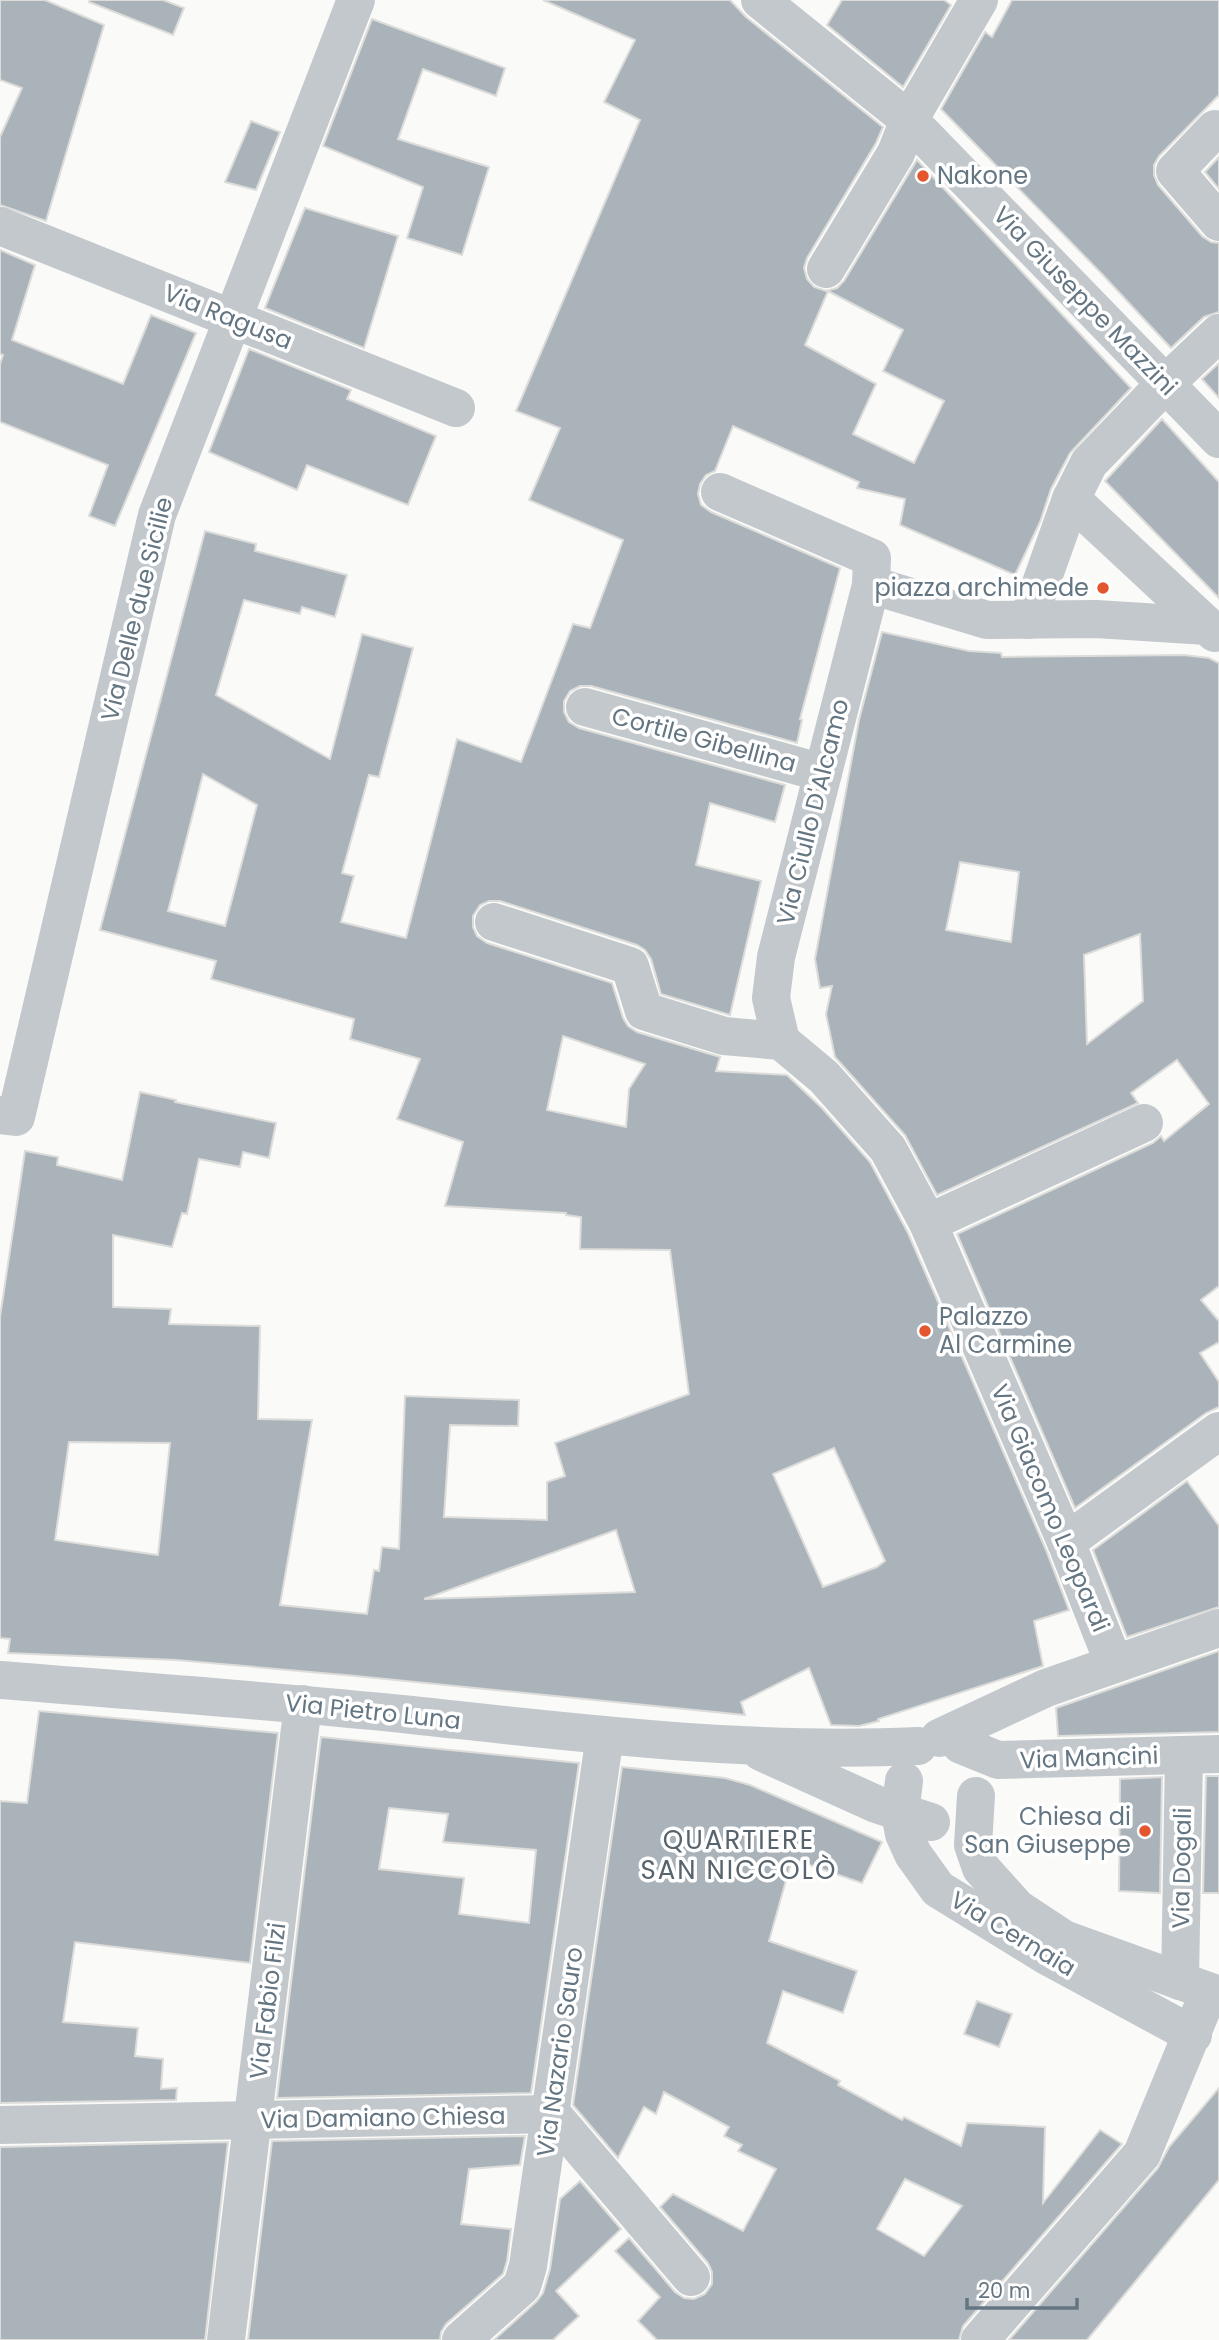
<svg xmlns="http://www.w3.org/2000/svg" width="1219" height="2340" font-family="Poppins,sans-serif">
<rect width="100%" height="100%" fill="#fafaf8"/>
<g fill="#aab3b9" stroke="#dcdcda" stroke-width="2" fill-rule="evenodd">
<path d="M0,0H45L104,25L46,221L0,205V137L22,88L0,80Z"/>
<path d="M90,0H163L184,8L173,35L89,2Z"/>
<path d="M543,0H730L746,17L883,127L876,143L807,258L804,268L807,279L814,287L826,291L837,288L844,281L917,160L1131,388L1070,453L1051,489L1040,522L1015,575L900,525L905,499L857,488L859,482L733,426L715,471L706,475L700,484L698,494L701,505L711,512L840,568L800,719L802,720L797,743L591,686H580L570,691L564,701V712L569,722L579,728L785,785L775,822L710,803L696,865L761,881L730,1015L661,994L651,959L645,950L637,945L500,901H489L480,905L473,916V927L477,936L487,943L612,983L623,1018L628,1026L637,1032L720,1057L716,1071L787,1075L822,1108L870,1162L908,1233L1046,1550L1069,1610L1034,1621L1043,1666L878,1719L879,1721L859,1726L831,1725L809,1668L741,1702L745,1715L356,1676L176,1660L8,1653L10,1639L0,1638V1317L25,1151L58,1157L57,1165L122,1180L140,1092L176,1100L175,1102L276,1123L269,1158L243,1152L240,1167L199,1159L187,1214L182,1213L172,1247L113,1235V1307L171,1309L169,1324L260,1326L258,1419L312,1420L280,1605L367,1614L374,1570L379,1571L382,1547L399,1549L405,1396L519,1400L518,1426L450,1425L444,1517L547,1520V1482L565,1476L555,1443L689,1394L670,1250L580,1249L581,1217L566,1215V1213L445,1206L463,1142L397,1119L420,1059L350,1039L354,1019L211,979L216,961L100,930L205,531L256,544L255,551L347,575L335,617L302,607L300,614L244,600L216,695L330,759L362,634L413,648L379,777L369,775L342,873L354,876L341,922L406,938L457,739L521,762L573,624L590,628L623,540L529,500L560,428L516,411L640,120L604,102L635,40ZM828,291L903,330L883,371L944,401L914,463L853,434L876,384L805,345ZM203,774L257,805L225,926L168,911ZM563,1036L645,1064L629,1089L626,1127L547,1110ZM69,1442L170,1443L158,1555L55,1540ZM834,1448L885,1561L877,1567L823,1587L773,1474ZM616,1530L635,1592L424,1599Z"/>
<path d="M842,0H944L951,5L903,87L827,25Z"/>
<path d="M1012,0H1219V95L1159,156L1154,165V175L1158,185L1202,236L1211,242L1219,243V312L1204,317L1171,348L1102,274L941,109L985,32L992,37Z"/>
<path d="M372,19L505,68L496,96L423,69L398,139L489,167L462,255L407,238L423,187L323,146Z"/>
<path d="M251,121L280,132L256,190L225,182Z"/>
<path d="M1219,157V189L1205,172Z"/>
<path d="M305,208L398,236L364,348L265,308Z"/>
<path d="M0,250L35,265L12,340L123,384L151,315L196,333L115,526L89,516L108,465L0,422V364L3,355L0,354Z"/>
<path d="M249,349L351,390L347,399L436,436L408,505L307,465L297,490L209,452Z"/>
<path d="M1219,363V398L1202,379Z"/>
<path d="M1162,419L1219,482V598L1105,481Z"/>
<path d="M882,632L969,651L1001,653L1002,657L1184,655L1209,658L1219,663V1286L1201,1300L1219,1321V1342L1200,1353L1219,1382V1407L1206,1413L1075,1508L957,1234L1153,1143L1161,1136L1164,1141L1209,1104L1177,1060L1131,1093L1138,1103L937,1195L905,1135L835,1057L826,1014L832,986L820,988L815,959L859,720ZM960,862L1019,872L1011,942L946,930ZM1140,934L1143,1001L1087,1044L1084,955Z"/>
<path d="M1187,1481L1219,1526V1607L1127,1637L1093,1550Z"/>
<path d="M1219,1651V1732L1058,1736L1056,1708Z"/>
<path d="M39,1711L278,1733L250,1963L75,1942L63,2022L138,2028L135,2056L163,2059L161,2089L177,2088L176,2100L0,2103V1801L27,1803Z"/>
<path d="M321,1737L579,1763L531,2093L277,2098ZM389,1808L448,1814L443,1842L536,1850L529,1923L459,1914L464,1878L379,1869Z"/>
<path d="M622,1767L725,1778L750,1785L882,1842L862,1883L792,1859L769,1941L857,1971L843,2013L783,1991L767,2043L840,2081L838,2085L902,2120L904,2117L961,2146L967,2123L1045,2127L1043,2203L1100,2130L1122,2144L963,2326L959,2340H657L638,2321L660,2297L615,2251L629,2238L675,2292L684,2298L694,2299L705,2294L712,2284V2272L708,2263L660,2207L673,2194L743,2231L776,2169L738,2151L742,2145L724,2136L729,2127L664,2092L656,2114L644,2107L618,2158L573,2105ZM905,2179L962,2206L924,2256L877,2229Z"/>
<path d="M1206,1776H1219V1893H1203Z"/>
<path d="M1162,1777L1160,1893L1119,1891L1120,1779Z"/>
<path d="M977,2001L1012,2014L999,2047L964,2034Z"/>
<path d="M1219,2088V2180L1087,2340H1009L1158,2168L1169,2147Z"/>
<path d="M525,2136L520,2165L469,2169L461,2224L511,2229L507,2261L503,2274L446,2324L441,2332L440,2340H248L272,2141Z"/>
<path d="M228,2142L205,2340H0V2147Z"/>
<path d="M580,2181L621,2229L556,2291L579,2316L553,2340H494L536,2302L543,2293L550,2269L560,2199Z"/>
</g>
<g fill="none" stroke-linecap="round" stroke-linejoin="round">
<g stroke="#c3c8cc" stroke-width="38">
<path d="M760,0L909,120L1219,439"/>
<path d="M1215,129L1175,171L1219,222"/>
<path d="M0,226L456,408"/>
<path d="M826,269L896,153L909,120L979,0"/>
<path d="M720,492L872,558L871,585L776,957L771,998L781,1041"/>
<path d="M1071,499L1215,633"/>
<path d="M871,585L987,620L1096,619L1207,626"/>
<path d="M1028,620L1071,499L1089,463L1166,383L1219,333"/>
<path d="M585,707L823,773"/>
<path d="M494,922L630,966L644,1011L724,1036L781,1041"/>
<path d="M781,1041L824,1077L888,1149L928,1223L1066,1542L1114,1664"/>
<path d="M0,1115L16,1117L157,515L356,0"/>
<path d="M928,1223L1144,1123"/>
<path d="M1066,1542L1219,1431"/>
<path d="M0,1680C137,1691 275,1701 412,1715C580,1733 749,1754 918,1746"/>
<path d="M939,1738L1046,1688L1219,1628"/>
<path d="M961,1745L998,1760L1219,1754"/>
<path d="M761,1752L876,1804L931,1822"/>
<path d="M904,1781L900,1813L904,1834L913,1854L938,1889L1047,1956L1193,2035"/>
<path d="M976,1796L973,1845L981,1868L1017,1908L1064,1939L1219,1995"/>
<path d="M1180,1981L1184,1755"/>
<path d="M0,2125L552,2114L691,2277"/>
<path d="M226,2340L303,1704"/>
<path d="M461,2340L522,2286L528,2266L605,1735"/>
<path d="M980,2340L1142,2154L1209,1992"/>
</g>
</g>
<g fill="#e4572e" stroke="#fff" stroke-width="2.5">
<circle cx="923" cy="176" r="7"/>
<circle cx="1103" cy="588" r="7"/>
<circle cx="925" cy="1331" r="7"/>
<circle cx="1145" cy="1831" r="7"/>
</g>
<g text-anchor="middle" stroke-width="7" stroke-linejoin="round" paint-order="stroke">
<g font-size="24" fill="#657683" stroke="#fff" text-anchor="start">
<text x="937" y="184">Nakone</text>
<text x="1089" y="596" text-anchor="end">piazza archimede</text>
<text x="939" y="1325">Palazzo<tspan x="939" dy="28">Al Carmine</tspan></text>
<text x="1131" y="1825" text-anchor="end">Chiesa di<tspan x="1131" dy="28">San Giuseppe</tspan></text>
</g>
<g font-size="24" fill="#657683" stroke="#fff">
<text transform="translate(1085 301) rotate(46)" y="8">Via Giuseppe Mazzini</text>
<text transform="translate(228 317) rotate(22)" y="8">Via Ragusa</text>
<text transform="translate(137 609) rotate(-76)" y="8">Via Delle due Sicilie</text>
<text transform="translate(704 740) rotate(15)" y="8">Cortile Gibellina</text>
<text transform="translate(813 812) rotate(-76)" y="8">Via Ciullo D'Alcamo</text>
<text transform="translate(1050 1508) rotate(67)" y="8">Via Giacomo Leopardi</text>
<text transform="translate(373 1712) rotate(6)" y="8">Via Pietro Luna</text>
<text transform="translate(1089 1758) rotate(-2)" y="8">Via Mancini</text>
<text transform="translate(1182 1868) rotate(-89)" y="8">Via Dogali</text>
<text transform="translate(1013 1934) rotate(31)" y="8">Via Cernaia</text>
<text transform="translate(268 2001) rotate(-83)" y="8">Via Fabio Filzi</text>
<text transform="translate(560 2052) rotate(-82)" y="8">Via Nazario Sauro</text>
<text transform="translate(383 2118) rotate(-1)" y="8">Via Damiano Chiesa</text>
</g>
<g font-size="26" letter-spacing="2" fill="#57646e" stroke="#fff">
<text x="739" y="1849">QUARTIERE<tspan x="739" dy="30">SAN NICCOLÒ</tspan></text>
</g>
</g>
<path d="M967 2298v10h110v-10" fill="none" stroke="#657683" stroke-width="3.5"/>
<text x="978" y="2298" font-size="21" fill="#657683" stroke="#ffffff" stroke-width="5" paint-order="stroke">20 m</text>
</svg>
